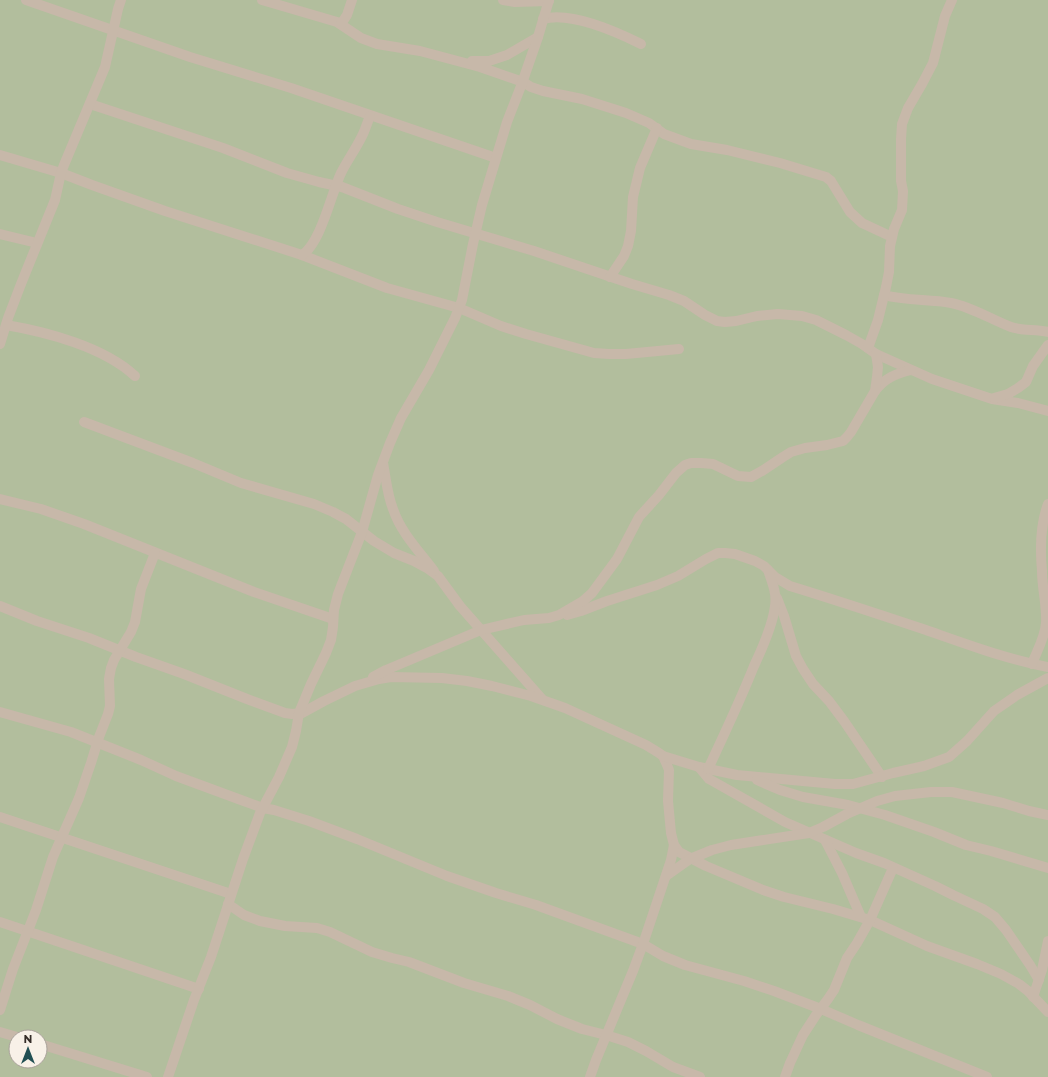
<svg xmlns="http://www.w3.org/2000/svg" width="1048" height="1077" font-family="Montserrat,sans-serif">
<rect width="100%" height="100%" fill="#f0e7dc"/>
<path fill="#b2be9d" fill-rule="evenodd" d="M0,0H1048V1077H0ZM16,1037H40V1061H16Z"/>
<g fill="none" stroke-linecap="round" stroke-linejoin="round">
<g stroke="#c7b8a9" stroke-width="10">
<path d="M26,0L190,57L291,88L496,158"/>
<path d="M262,0L337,22L361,38L377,44L420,51L480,67L523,82L531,87L543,91L582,99L626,113L649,123L664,134L691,144L727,150L780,163L826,177L831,181L850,212L862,223L892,237"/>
<path d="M503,0L515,2L549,1"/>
<path d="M543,19C570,11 617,32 641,44"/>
<path d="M341,24L347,15L352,0"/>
<path d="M472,61H489L507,55L538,37"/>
<path d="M90,104L223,148L287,173L319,182L342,187L398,209L437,222L534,251L632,284L669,295L684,301L705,315L717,321L725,322L736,321L757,316L778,314L802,316L816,320L846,335L862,344L876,354L932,379L992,399L1018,403L1048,411"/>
<path d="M0,155L61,173L92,185L165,211L302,255L387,288L459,308L501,326L526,334L594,353L609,354H626L679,349"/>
<path d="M0,234L37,243"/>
<path d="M302,255C321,243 331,194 341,173C347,161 355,150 361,138C365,131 367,123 370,116"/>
<path d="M610,277L624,256L628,246L631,231L633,197L640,168L657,128"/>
<path d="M884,295C906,301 929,299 951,303C972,307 992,320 1011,327C1022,331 1036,329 1048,332"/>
<path d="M6,325C47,332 104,347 135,376"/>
<path d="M0,344L8,318L21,284L55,200L61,173L64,165L105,67L118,9L121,0"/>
<path d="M868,348L878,320L886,287L889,272L890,246L894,229L902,210L903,191L901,181V139L902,124L908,108L922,84L933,63L945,16L952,0"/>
<path d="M875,391C885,378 895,374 911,370"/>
<path d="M994,398L1008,394L1018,388L1026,382L1033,366L1048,345"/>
<path d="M84,422L193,463L241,483L314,504L333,512L346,519L374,541L394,553L414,561L427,568L438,576L460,606L542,699"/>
<path d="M383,463C386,478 387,494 393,509C401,533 419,551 434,571"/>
<path d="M0,499L41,509L84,524L254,592L333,619"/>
<path d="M777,598L784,616L796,656L803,669L813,684L829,701L844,721L882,777"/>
<path d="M0,606L37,621L89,638L136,657L184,674L247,699L285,713L292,714L302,713L324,701L355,686L379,679L391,677L442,678L467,681L492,686L531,696L565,708L646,745L659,753L663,756L667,765L669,770L668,801L671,833L674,845L679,852L706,866L763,890L784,897L833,909L870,920L927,946L977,964L1001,974L1019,984L1028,991L1048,1012"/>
<path d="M567,615L581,611L607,601L657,585L678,576L706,559L718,553H725L735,554L755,561L764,566L775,577L790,586C836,600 881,615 926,630C966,644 1006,659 1048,667"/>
<path d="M1032,664C1037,651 1045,637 1046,623C1047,606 1042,588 1042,571C1040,549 1040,525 1048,504"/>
<path d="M373,677L386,670L481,630L524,620L549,618L559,615L583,601L592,593L606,574L617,559L639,517L659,495L676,473L685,465L691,463H701L713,464L738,476L751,477L762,471L783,457L791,452L805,448L827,445L843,441L847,437L851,432L875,391L877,377L878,367L876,354"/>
<path d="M0,712L71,732L141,760L176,776L241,800L263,808L274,810L309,821L357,839L447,876L496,893L536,905L643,944L663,956L685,965L744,981L774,991L821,1009L858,1025L987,1077"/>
<path d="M663,756L699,767L737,775L835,784H853L893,773L924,766L949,757L967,741L994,711L1017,695L1048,678"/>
<path d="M699,767L709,779L785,822L856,853L884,863L935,886L953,895L983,909L995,917L1006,930L1030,965L1039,980"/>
<path d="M708,769C724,735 740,701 754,666C762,649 773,624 775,606C777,593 772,582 768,570"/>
<path d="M757,780L780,790L803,797L848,805L885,815L934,832L966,845L991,851L1048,868"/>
<path d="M0,817L231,894"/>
<path d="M825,840L842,873L861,917"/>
<path d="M666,876L690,859L712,850L731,845L809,833L823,827L847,814L877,801L895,796L931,792H952L1003,803L1029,811L1048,815"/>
<path d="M228,904L244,915L260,921L285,926L317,928L330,932L372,952L392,958L409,962L464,983L508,996L530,1005L557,1019L582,1029L606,1035L628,1042L646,1051L673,1067L700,1077"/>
<path d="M0,922L199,989"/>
<path d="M1033,997L1042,970L1048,941"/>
<path d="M0,1010L13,969L36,910L53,857L79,798L91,763L99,737L108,714L110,706L109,679L111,668L114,660L131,632L135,622L141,589L155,553"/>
<path d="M0,1032L17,1037"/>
<path d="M40,1044L147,1077"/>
<path d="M168,1077L194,1000L211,957L243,859L260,813L279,777L292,747L296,731L299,713L311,684L326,653L331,640L333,627L334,610L338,594L362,532L378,475L390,443L401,418L429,370L455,318L462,300L473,244L482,205L507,122L521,86L538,37L549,0"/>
<path d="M590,1077L596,1060L633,971L643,944L671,860L674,845"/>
<path d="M785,1077L790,1063L803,1035L816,1015L828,999L834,990L847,958L857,943L870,920L893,868"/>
</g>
</g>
<g transform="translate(28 1049)"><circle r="19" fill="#f8f1e8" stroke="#aaa39b"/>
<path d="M0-3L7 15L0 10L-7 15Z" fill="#214f53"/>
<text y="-6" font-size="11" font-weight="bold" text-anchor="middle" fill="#352d28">N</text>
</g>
</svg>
